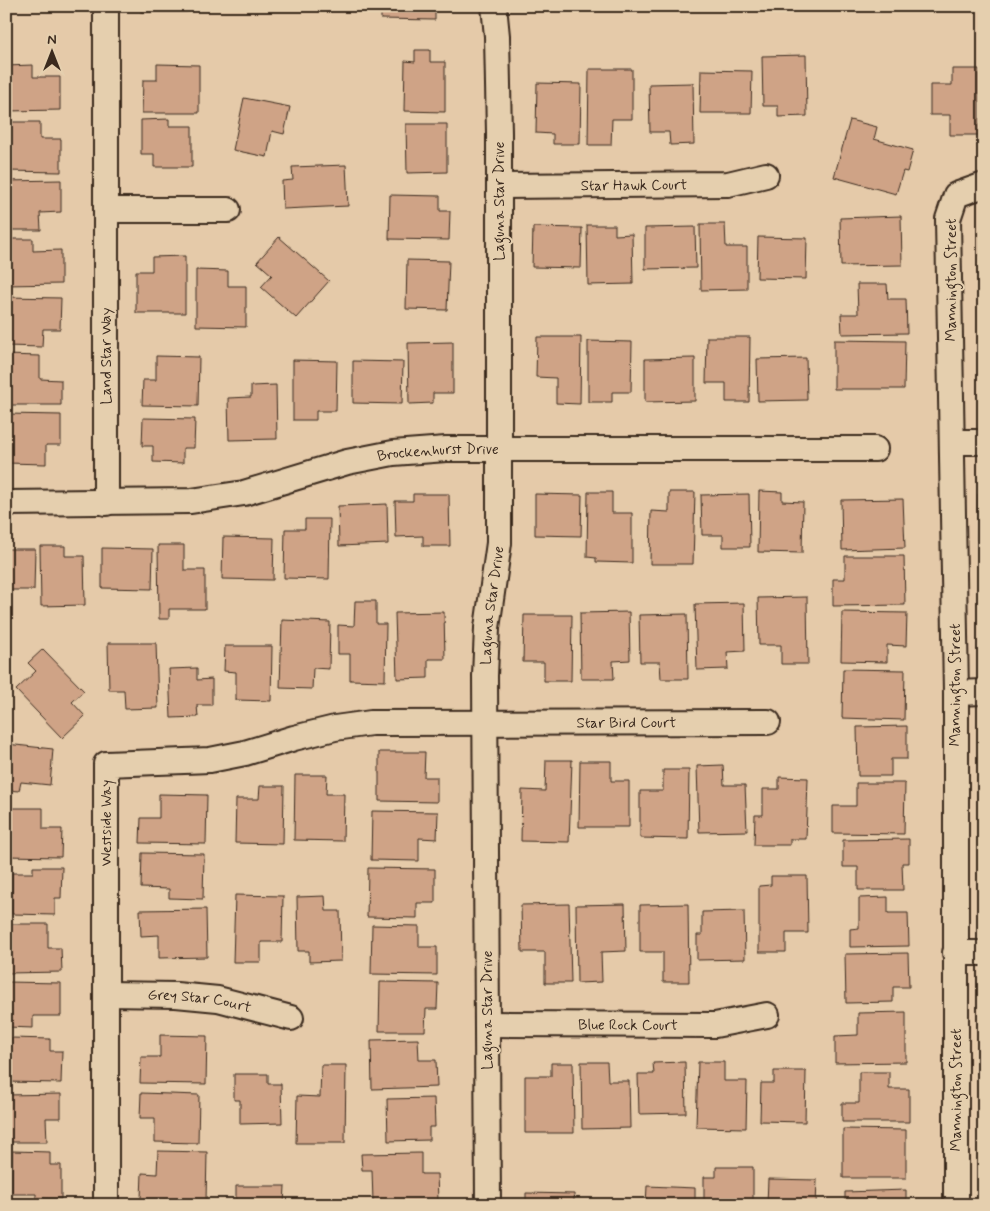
<svg xmlns="http://www.w3.org/2000/svg" width="990" height="1211" font-family="Mynerve,sans-serif">
<rect width="100%" height="100%" fill="#e5caa9"/>
<filter id="ink" filterUnits="userSpaceOnUse"><feTurbulence type="fractalNoise" baseFrequency=".02" numOctaves="2"/><feDisplacementMap in="SourceGraphic" scale="10" xChannelSelector="R" yChannelSelector="G"/><feConvolveMatrix kernelMatrix="1 2 1 2 8 2 1 2 1" color-interpolation-filters="sRGB"/></filter>
<g filter="url(#ink)">
<g fill="#cfa386" stroke="#3b2a1e">
<rect x="141" y="6" width="46" height="6"/>
<path d="M381,6H435V20L381,19Z"/>
<path d="M883,6H932V7L883,8Z"/>
<path d="M415,50H430V62H445V112L404,111L405,61L415,62Z"/>
<path d="M806,55L807,116L778,117V106H763L762,56Z"/>
<path d="M157,64L199,65V113H142L143,80H157Z"/>
<path d="M33,65V77H60V110L7,111L6,66Z"/>
<path d="M589,69H632V119H612L611,145H588Z"/>
<path d="M952,69H979V135H950V115H930V85H952Z"/>
<path d="M701,70L752,71L751,113H700Z"/>
<path d="M537,83L581,84L580,144H553V134L536,133Z"/>
<path d="M693,83L694,144L670,145L669,132H650L649,84Z"/>
<path d="M244,98L290,107L284,134L272,131L267,157L233,150Z"/>
<path d="M169,119V126H192V167H154V154H141V120Z"/>
<path d="M850,120L877,127L874,139L913,150L907,172L903,171L896,194L834,177Z"/>
<path d="M7,122H40V139H61V172L6,171Z"/>
<path d="M406,124H447V172L407,173Z"/>
<path d="M346,165L348,206L283,209L282,181L293,180L292,167Z"/>
<path d="M61,180V212L40,213L41,230H6V181Z"/>
<path d="M390,195L440,196V211H450L449,240L389,239Z"/>
<path d="M901,216L902,265L841,266L840,218Z"/>
<path d="M700,224H725L726,247H747V289L701,290Z"/>
<path d="M587,225H615V235L632,234L633,284L588,285Z"/>
<path d="M533,227L582,228L581,268L532,267Z"/>
<path d="M695,227L696,268L645,269V228Z"/>
<rect x="981" y="231" width="3" height="59"/>
<path d="M279,237L329,281L296,318L261,287L272,275L257,262Z"/>
<path d="M758,237L807,238L806,279L757,278Z"/>
<path d="M7,239H33V251L61,250V284L6,285Z"/>
<path d="M185,256V313H136V271H152V257Z"/>
<path d="M407,260L449,261L447,310L406,309Z"/>
<path d="M196,270L228,271V286H246V327L196,326Z"/>
<path d="M857,284H887L888,299H906L907,333L842,334L841,314H858Z"/>
<path d="M6,297L61,298L60,329H43L42,347L6,346Z"/>
<path d="M983,334H984V395H982Z"/>
<path d="M537,337H581L580,404L556,403V378L536,377Z"/>
<path d="M707,337H750L749,402H726V383H706Z"/>
<path d="M834,340L905,341L904,389H834Z"/>
<path d="M588,341L632,342L631,392H612V402H588Z"/>
<path d="M453,342V393H433V403L409,404L408,343Z"/>
<path d="M6,355L40,356V379L61,380V405H6Z"/>
<path d="M156,356L199,357L198,406L142,405L143,380H156Z"/>
<path d="M695,358V401L645,402V359Z"/>
<path d="M806,358L807,400L758,401L757,359Z"/>
<path d="M293,360L337,361L336,411H316V420H293Z"/>
<path d="M353,361L403,362L402,404L353,403Z"/>
<path d="M276,385L277,439L229,440L228,398L251,397V386Z"/>
<path d="M6,414L61,415V445H46V464L6,463Z"/>
<path d="M143,418L195,419L194,448H183V463L153,462V446H142Z"/>
<path d="M759,491L782,492V501L803,502L802,553L758,552Z"/>
<path d="M588,492H612V513H632V563L596,562V558L587,557Z"/>
<path d="M669,492H695L693,564H650L651,511L669,512Z"/>
<path d="M413,494H449L450,546H423V536L396,537L395,501H413Z"/>
<path d="M535,494L582,495L581,536L535,535Z"/>
<path d="M749,494L750,547H723V535H702L701,495Z"/>
<path d="M978,494H984V540H977Z"/>
<path d="M903,499L905,548L842,550L841,500Z"/>
<path d="M387,504L388,544L339,546L338,506Z"/>
<path d="M305,519H330L329,579L284,578L285,529H305Z"/>
<path d="M223,537L274,538L273,580L222,579Z"/>
<path d="M158,545H184V570H205V609H169V619H159Z"/>
<path d="M40,546H65V556H84L85,605L41,606Z"/>
<path d="M102,548L153,549L152,589L102,588Z"/>
<path d="M6,549H35L34,590H6Z"/>
<path d="M845,556H904L905,605L833,606V579H845Z"/>
<path d="M981,584H984V654H983Z"/>
<path d="M807,597L808,664H781V645H759L758,598Z"/>
<path d="M355,601H376V624H386L385,681L350,680V654H338V625L354,626Z"/>
<path d="M744,603L745,651L727,652L728,669L697,670L695,604Z"/>
<path d="M444,612L445,659H428V678L397,679L395,613Z"/>
<path d="M629,612L630,660L613,661L614,679H581L580,613Z"/>
<path d="M842,612L907,613L906,646L887,645V662L841,661Z"/>
<path d="M687,614L688,679H661L660,662H640L639,615Z"/>
<path d="M524,615H572L571,681H544V662H523Z"/>
<path d="M282,620L330,622L329,669L313,668L312,689L280,688Z"/>
<path d="M108,643H156L158,708L125,709L124,690H109Z"/>
<path d="M225,646H272L271,701L236,700V672L224,671Z"/>
<path d="M43,649L84,691L72,702L85,716L62,738L16,690L36,671L28,663Z"/>
<path d="M197,668V680L212,679V705H197L198,717L171,718L169,669Z"/>
<path d="M843,669L905,670L904,720L842,718Z"/>
<path d="M907,726V759H891V776H858L857,727Z"/>
<path d="M6,744L53,749L50,785L21,782L19,791L6,790Z"/>
<rect x="982" y="751" width="2" height="34"/>
<path d="M379,752H425L424,777H437V802L379,801Z"/>
<path d="M546,760H572L569,842L521,841L522,790L545,791Z"/>
<path d="M580,761H611V781H629V827H579Z"/>
<path d="M723,765L724,785H745L747,831L699,832L697,766Z"/>
<path d="M663,770H689L688,839L640,838V791H663Z"/>
<path d="M295,775H327L326,794H344L343,841L294,840Z"/>
<path d="M779,777L808,778L806,839H790V845H754L755,815H763V789H779Z"/>
<path d="M856,783H905L904,834L833,833V806H856Z"/>
<path d="M260,786H284L283,844L235,843L236,799H259Z"/>
<path d="M159,794L207,795L206,844L140,843L141,818H159Z"/>
<path d="M6,808H43V829H62L61,857L6,856Z"/>
<path d="M372,811L438,812L437,839L419,838V861L371,860Z"/>
<path d="M909,839V863H902L903,890H858V867H843V840Z"/>
<path d="M142,853L204,854L203,899L169,898V889L141,888Z"/>
<path d="M33,867H62L61,898H55V915L12,914V873H33Z"/>
<path d="M368,868L435,869V903H417V918L367,917Z"/>
<path d="M771,876H807L808,933H786V952H759V886L771,885Z"/>
<path d="M235,895L283,896L282,942H261V962H233Z"/>
<path d="M325,896L326,911H340L341,961L309,962V951H298L297,897Z"/>
<path d="M888,897V913H908L909,946L850,947V929L859,928V898Z"/>
<path d="M569,904L571,983H545V952H522L521,905Z"/>
<path d="M625,904L626,951L601,952L602,982L577,983L576,905Z"/>
<path d="M688,904L689,982H663V952H640V905Z"/>
<path d="M206,909L207,957L159,958V935L141,936L140,910Z"/>
<path d="M744,911L745,959L697,960V935H702V912Z"/>
<path d="M6,924H48V948H61L62,972L7,973Z"/>
<path d="M372,925L419,926V947H437V975L371,974Z"/>
<path d="M908,953L909,987H893V1002L846,1003L845,954Z"/>
<path d="M6,982L61,983V1016H33V1028L7,1027Z"/>
<path d="M380,982L438,983L437,1009H426L425,1031H379Z"/>
<path d="M906,1012V1062L835,1063V1036L858,1035V1013Z"/>
<path d="M160,1035L207,1036L206,1084L140,1083L141,1057H160Z"/>
<path d="M11,1038L50,1039V1051H62L61,1083L6,1082V1052H11Z"/>
<path d="M418,1039L419,1060H436L437,1087L372,1089L371,1040Z"/>
<path d="M581,1062H607L608,1081H629L630,1128L582,1129Z"/>
<path d="M685,1062L686,1113L639,1114L638,1074H654L653,1063Z"/>
<path d="M698,1062H724V1081H747L746,1128L696,1127Z"/>
<path d="M551,1063H573L574,1133H525V1076H551Z"/>
<path d="M321,1065H346L345,1143H296L297,1096L320,1097Z"/>
<path d="M774,1071H806L805,1122L760,1121L761,1083H774Z"/>
<path d="M859,1072H889V1089H909V1122H842V1103H859Z"/>
<path d="M234,1074H268V1084H281L282,1123L240,1124V1100H234Z"/>
<path d="M141,1093L199,1095L198,1143L155,1142V1118H140Z"/>
<path d="M61,1094V1118H46L47,1142H6V1095Z"/>
<path d="M434,1098L435,1127H429V1140L388,1141L387,1099Z"/>
<path d="M843,1129L906,1130V1178H843Z"/>
<path d="M12,1151L50,1152V1165H61V1199L36,1198V1194H12Z"/>
<path d="M158,1151L207,1152L206,1201L141,1199L142,1173L157,1174Z"/>
<path d="M421,1153V1174H437L438,1201L373,1202L372,1170H362L361,1154Z"/>
<path d="M716,1167H753V1205H704V1177H716Z"/>
<path d="M768,1179L817,1180L816,1205H767Z"/>
<path d="M236,1186H285L284,1205H236Z"/>
<path d="M647,1186L695,1188V1205H646Z"/>
<path d="M906,1190V1205H845V1192Z"/>
<path d="M526,1193L574,1194V1205H526Z"/>
<path d="M326,1201V1205H298V1202Z"/>
<path d="M618,1201V1205H589V1202Z"/>
</g>
<g fill="none" stroke-linecap="round" stroke-linejoin="round">
<g stroke="#3b2a1e" stroke-width="28">
<g id="minor">
<path id="s1" d="M499,186L728,184L766,175"/>
<path d="M107,210H228"/>
<path d="M953,442H984"/>
<path id="s2" d="M6,503L191,501L244,493L347,462L393,453L446,449H875"/>
<path d="M106,503V6"/>
<path d="M956,693L984,692"/>
<path d="M955,953H984"/>
<path id="s3" d="M106,994L176,995L218,999L291,1018"/>
<path id="s4" d="M487,1024L715,1025L767,1015"/>
<path id="s5" d="M106,1205V764L210,760L245,753L294,738L335,728L371,723L768,722"/>
<path id="s6" d="M488,1205L485,676L487,628L499,543V133L497,36L494,6"/>
<path d="M956,1205V693L948,219L956,195L984,185"/>
</g>
</g>
<use href="#minor" stroke="#e5cfae" stroke-width="24"/>
</g>
</g>
<g text-anchor="middle" stroke-width="4" stroke-linejoin="round" paint-order="stroke">
<g font-size="15" fill="#3b2a1e" stroke="#e5cfae">
<text dy="5" stroke="none"><textPath href="#s1" startOffset="135">Star Hawk Court</textPath></text>
<text transform="translate(499 201) rotate(-90)" y="5">Laguna Star Drive</text>
<text transform="translate(951 280) rotate(-90)" y="5">Mannington Street</text>
<text transform="translate(106 356) rotate(-90)" y="5">Land Star Way</text>
<text dy="5" stroke="none"><textPath href="#s2" startOffset="438">Brockenhurst Drive</textPath></text>
<text dy="5" stroke="none"><textPath href="#s6" startOffset="600">Laguna Star Drive</textPath></text>
<text transform="translate(955 685) rotate(-90)" y="5">Mannington Street</text>
<text dy="5" stroke="none"><textPath href="#s5" startOffset="966">Star Bird Court</textPath></text>
<text transform="translate(106 823) rotate(-90)" y="5">Westside Way</text>
<text dy="5" stroke="none"><textPath href="#s3" startOffset="94">Grey Star Court</textPath></text>
<text transform="translate(487 1010) rotate(-90)" y="5">Laguna Star Drive</text>
<text dy="5" stroke="none"><textPath href="#s4" startOffset="141">Blue Rock Court</textPath></text>
<text transform="translate(956 1090) rotate(-90)" y="5">Mannington Street</text>
</g>
</g>
<rect width="990" height="1211" fill="none" stroke="#e5cfae" stroke-width="25"/>
<rect x="12" y="12" width="965" height="1186" fill="none" stroke="#3b2a1e" stroke-width="2" filter="url(#ink)"/>
<g transform="translate(52 52)" stroke="#e5cfae" stroke-width="4" paint-order="stroke">
<path d="M0-4L9 19L0 12L-9 19Z" fill="#3b2a1e"/>
<text y="-8" font-size="14" font-weight="bold" text-anchor="middle" fill="#3b2a1e">N</text>
</g>
</svg>
